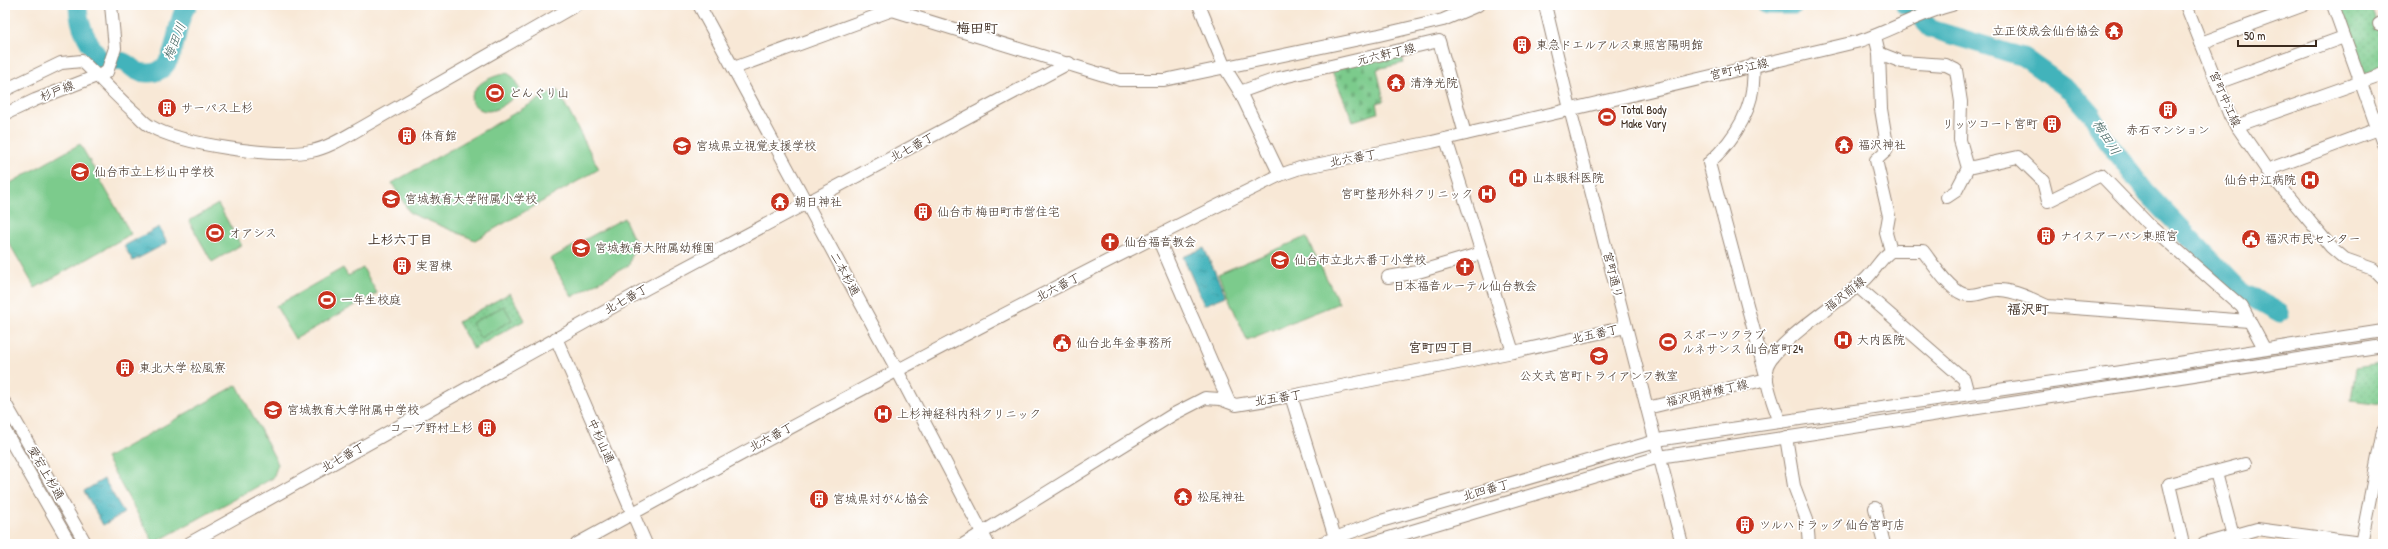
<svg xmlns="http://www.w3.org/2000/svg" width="2388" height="549" font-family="'Patrick Hand','Klee One',sans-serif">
<defs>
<pattern id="grass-dots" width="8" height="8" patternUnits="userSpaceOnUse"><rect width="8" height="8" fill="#7bcb8c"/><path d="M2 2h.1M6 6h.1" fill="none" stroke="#6bae78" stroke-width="1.8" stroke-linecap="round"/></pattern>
<pattern id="cemetery-stones" width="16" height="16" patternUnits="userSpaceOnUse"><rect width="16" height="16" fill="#7bcb8c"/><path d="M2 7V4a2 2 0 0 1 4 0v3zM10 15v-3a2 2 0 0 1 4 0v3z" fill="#6bae78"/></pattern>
<pattern id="water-ripples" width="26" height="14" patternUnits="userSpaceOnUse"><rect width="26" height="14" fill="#43b3bb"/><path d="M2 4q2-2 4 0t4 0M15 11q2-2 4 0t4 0" fill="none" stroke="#399297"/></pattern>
</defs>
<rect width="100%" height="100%" fill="#fff"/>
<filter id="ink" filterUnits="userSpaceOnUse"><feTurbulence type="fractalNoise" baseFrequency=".025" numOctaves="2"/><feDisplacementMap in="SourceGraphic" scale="8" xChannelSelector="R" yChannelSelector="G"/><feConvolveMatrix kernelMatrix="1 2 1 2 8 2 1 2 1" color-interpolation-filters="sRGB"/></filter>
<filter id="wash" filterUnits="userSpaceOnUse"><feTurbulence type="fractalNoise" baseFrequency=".012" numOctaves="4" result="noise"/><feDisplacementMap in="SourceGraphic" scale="16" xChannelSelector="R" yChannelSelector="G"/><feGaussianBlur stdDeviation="0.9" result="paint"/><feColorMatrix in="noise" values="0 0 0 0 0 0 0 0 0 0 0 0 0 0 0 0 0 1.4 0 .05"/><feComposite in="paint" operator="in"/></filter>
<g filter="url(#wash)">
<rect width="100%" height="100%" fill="#f8e8d6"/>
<g fill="url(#grass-dots)" stroke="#5b7a55">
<path d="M2337,5H2370L2383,40V67L2362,75Z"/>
<path d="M510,293L525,320L473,349L458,322Z"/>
<path d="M2383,363L2381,404L2351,400L2356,368Z"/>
</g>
<path fill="url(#cemetery-stones)" stroke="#5b7a55" d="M1401,52L1404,63L1377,69L1384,101L1376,103L1378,113L1353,121L1331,69Z"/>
<g fill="#7bcb8c" stroke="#5b7a55">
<path d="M507,73L513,77L520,90C508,105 484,123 471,100C474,82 491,77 507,73Z"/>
<path d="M557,89L599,169L475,240L410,213L392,183Z"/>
<path d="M80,144L131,234L35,288L5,236V186Z"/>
<path d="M218,204L241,245L212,262L189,221Z"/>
<path d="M624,218L635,242L629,265L572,297L550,259Z"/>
<path d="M1306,237L1339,303L1247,340L1218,274Z"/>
<path d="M343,268L348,276L363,268L377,293L295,339L276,306Z"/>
<path d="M504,306L512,320L480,338L472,323Z"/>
<path d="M237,385L278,464L273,478L154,543L106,458Z"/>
</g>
<g fill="url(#water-ripples)" stroke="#3f6e6c">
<path d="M159,227L167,243L133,261L124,246Z"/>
<path d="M1204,248L1226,296L1204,305L1183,257Z"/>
<path d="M104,479L124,513L103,525L84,491Z"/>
</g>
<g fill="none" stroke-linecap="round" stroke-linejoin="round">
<path stroke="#43b3bb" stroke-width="3" d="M97,65L101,61"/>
<g stroke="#43b3bb" stroke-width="19">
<path d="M78,5C78,27 89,43 101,61C107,61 114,60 120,61C131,62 131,74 149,73C180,73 173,19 188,5"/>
<path d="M1767,5H1794"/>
<path d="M1905,5L1909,6L1931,29L2023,57L2072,92L2092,115L2104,137L2145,191L2242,292L2280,313"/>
</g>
</g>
</g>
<g filter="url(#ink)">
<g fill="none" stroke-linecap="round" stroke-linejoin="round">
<g stroke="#9a897a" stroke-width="14">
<g id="minor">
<path d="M699,5L897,370L988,544"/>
<path d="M876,5L1120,80H1164L1379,35L1443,20L1478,5"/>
<path d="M1199,5L1225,68L1240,92L1280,175"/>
<path d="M1545,5L1570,109L1682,544"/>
<path d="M2186,5L2230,116L2267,170L2331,247L2345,259L2373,269L2383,279"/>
<path d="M2333,5L2383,144"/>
<path d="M2379,24L2383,22"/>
<path d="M2201,43L2304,5"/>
<path d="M1879,53L1902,62L1946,65L1956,70L1961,102L1960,140L1968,168L1956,191L1947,197"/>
<path d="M1753,65C1757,105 1737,137 1709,163L1765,372"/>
<path d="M734,68L906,5"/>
<path d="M2217,83L2344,37"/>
<path d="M5,90L61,63L82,61C100,78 116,96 134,112C139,116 144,123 150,126C182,145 275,158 311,151C328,148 345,137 361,128L576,5"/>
<path d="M1240,92L1279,78L1439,41L1465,134"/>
<path d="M5,114L35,100L107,72L115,48L111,5"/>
<path d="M2236,126L2383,74"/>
<path d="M1446,139L1513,352"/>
<path d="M1968,168L2018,157L2043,181L2048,201L2101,175L2150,226L2242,307L2264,348"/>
<path d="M2267,170L2383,127"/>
<path d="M1157,236L1229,402"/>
<path d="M1891,251H1923C1933,264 1948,288 1963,294C1975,298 1988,289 2000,290C2016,291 2032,299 2047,306L2249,321"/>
<path d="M1388,277L1418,272L1482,253"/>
<path d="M1857,286L1964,379L1968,394"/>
<path d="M556,338L646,544"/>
<path d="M1291,396L1337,544"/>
<path d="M5,403L86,544"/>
<path d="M1647,408L1767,379"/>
<path d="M1780,422C1775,409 1766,386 1766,372C1765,347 1849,296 1867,278C1877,268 1878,261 1891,251L1886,233L1889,216L1876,160L1886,151L1887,145L1881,109L1879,53L1875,36"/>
<path d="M5,431L70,544"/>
<path d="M1786,437L1794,486L1807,520L1809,544"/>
<path d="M2216,472L2233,536"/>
<path d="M1875,508L1884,544"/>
<path d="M188,544L647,288L1069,63"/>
<path d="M577,544C809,416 1042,291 1280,175L1300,168L1432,142L1860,41C1891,31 1920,13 1952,5"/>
<path d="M964,544L1174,414L1205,398L1220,399L1236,405L1291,396L1523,350L1626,327"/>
<path d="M1319,544L1381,521L1663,439L2114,373L2383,331"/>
<path d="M1369,544L1659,457L2383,346"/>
<path d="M2183,544L2169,484L2245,464"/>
<path d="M2204,544L2257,529L2361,543"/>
<path d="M2361,544L2383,431"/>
</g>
</g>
<use href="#minor" stroke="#fff" stroke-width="12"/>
</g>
</g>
<defs>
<g id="temple-disc" transform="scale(1)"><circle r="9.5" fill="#c8321e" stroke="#fff"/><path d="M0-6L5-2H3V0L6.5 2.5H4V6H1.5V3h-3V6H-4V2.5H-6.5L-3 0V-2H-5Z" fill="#fff"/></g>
<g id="building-disc" transform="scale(1)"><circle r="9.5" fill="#c8321e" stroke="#fff"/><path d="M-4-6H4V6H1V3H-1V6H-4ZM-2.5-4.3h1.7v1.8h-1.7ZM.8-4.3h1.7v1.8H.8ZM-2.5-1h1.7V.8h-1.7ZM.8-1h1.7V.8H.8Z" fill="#fff"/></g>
<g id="stadium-disc" transform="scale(1)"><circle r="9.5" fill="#c8321e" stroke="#fff"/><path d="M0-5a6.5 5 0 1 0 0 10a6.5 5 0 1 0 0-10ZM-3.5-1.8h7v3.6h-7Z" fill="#fff"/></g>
<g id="school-disc" transform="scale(1)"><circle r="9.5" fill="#c8321e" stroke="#fff"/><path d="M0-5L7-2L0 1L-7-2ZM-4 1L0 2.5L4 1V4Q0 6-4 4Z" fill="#fff"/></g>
<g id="hospital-disc" transform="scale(1)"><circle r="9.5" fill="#c8321e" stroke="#fff"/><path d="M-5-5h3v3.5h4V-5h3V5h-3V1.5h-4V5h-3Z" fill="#fff"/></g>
<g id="civic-disc" transform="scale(1)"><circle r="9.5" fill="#c8321e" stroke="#fff"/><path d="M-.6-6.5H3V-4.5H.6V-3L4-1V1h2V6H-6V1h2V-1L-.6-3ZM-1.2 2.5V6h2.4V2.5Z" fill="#fff"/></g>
<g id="church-disc" transform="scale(1)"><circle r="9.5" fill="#c8321e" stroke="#fff"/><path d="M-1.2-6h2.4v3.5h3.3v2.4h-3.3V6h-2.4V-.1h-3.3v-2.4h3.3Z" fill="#fff"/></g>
</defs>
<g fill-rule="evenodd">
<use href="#temple-disc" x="2114" y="31"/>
<use href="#building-disc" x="1522" y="45"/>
<use href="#temple-disc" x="1396" y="83"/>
<use href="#stadium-disc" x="495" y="93"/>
<use href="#building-disc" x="167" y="108"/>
<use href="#building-disc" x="2168" y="110"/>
<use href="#stadium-disc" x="1607" y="117"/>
<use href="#building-disc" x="2052" y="124"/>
<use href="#building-disc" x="407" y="136"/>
<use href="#temple-disc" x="1844" y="145"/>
<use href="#school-disc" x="682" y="146"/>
<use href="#school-disc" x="80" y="172"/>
<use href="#hospital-disc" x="1518" y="178"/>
<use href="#hospital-disc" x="2310" y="180"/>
<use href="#hospital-disc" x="1487" y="194"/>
<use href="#school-disc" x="391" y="199"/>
<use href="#temple-disc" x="780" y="202"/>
<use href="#building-disc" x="923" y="212"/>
<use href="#stadium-disc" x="215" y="233"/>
<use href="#building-disc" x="2046" y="236"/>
<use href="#civic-disc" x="2251" y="239"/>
<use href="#church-disc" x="1110" y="242"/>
<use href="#school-disc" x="581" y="248"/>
<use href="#school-disc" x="1280" y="260"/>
<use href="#building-disc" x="402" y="266"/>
<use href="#church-disc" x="1465" y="267"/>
<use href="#stadium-disc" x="327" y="300"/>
<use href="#hospital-disc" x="1843" y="340"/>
<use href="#stadium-disc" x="1668" y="342"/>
<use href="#civic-disc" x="1062" y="343"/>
<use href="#school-disc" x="1599" y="356"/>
<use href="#building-disc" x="125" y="368"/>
<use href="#school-disc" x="273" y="410"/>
<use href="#hospital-disc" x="883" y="414"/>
<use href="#building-disc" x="487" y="428"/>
<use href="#temple-disc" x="1183" y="497"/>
<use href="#building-disc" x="819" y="499"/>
<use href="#building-disc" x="1745" y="525"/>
</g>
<g text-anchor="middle" stroke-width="3.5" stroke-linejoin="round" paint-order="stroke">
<g font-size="12" fill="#3b2a1e" stroke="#fff" text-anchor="start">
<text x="2100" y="35" text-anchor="end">立正佼成会仙台協会</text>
<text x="1536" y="49">東急ドエルアルス東照宮陽明館</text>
<text x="1410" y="87">清浄光院</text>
<text x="509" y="97">どんぐり山</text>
<text x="181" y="112">サーパス上杉</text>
<text x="1621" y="114">Total Body<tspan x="1621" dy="14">Make Vary</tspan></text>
<text x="2038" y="128" text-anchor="end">リッツコート宮町</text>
<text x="2168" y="134" text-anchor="middle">赤石マンション</text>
<text x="421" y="140">体育館</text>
<text x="1858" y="149">福沢神社</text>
<text x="696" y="150">宮城県立視覚支援学校</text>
<text x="94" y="176">仙台市立上杉山中学校</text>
<text x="1532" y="182">山本眼科医院</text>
<text x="2296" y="184" text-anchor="end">仙台中江病院</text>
<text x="1473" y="198" text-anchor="end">宮町整形外科クリニック</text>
<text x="405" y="203">宮城教育大学附属小学校</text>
<text x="794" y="206">朝日神社</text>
<text x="937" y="216">仙台市 梅田町市営住宅</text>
<text x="229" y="237">オアシス</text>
<text x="2060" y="240">ナイスアーバン東照宮</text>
<text x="2265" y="243">福沢市民センター</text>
<text x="1124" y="246">仙台福音教会</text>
<text x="595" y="252">宮城教育大附属幼稚園</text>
<text x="1294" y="264">仙台市立北六番丁小学校</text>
<text x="416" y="270">実習棟</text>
<text x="1465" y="290" text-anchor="middle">日本福音ルーテル仙台教会</text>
<text x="341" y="304">一年生校庭</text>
<text x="1682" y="339">スポーツクラブ<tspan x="1682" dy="14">ルネサンス 仙台宮町24</tspan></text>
<text x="1857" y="344">大内医院</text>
<text x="1076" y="347">仙台北年金事務所</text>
<text x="139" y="372">東北大学 松風寮</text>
<text x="1599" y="380" text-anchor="middle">公文式 宮町トライアンフ教室</text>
<text x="287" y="414">宮城教育大学附属中学校</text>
<text x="897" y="418">上杉神経科内科クリニック</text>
<text x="473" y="432" text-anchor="end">コープ野村上杉</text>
<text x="1197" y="501">松尾神社</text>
<text x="833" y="503">宮城県対がん協会</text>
<text x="1759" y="529">ツルハドラッグ 仙台宮町店</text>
</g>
<g font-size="12" fill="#3b2a1e" stroke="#fff">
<text transform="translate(1386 54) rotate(-13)" y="4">元六軒丁線</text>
<text transform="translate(1739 69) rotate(-13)" y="4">宮町中江線</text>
<text transform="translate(57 91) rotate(-21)" y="4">杉戸線</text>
<text transform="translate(2225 99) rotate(66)" y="4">宮町中江線</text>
<text transform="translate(912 147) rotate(-28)" y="4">北七番丁</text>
<text transform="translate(1353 158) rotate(-11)" y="4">北六番丁</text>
<text transform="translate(845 274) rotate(61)" y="4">二本杉通</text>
<text transform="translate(1613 275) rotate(76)" y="4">宮町通り</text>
<text transform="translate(1058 287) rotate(-27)" y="4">北六番丁</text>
<text transform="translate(1845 294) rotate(-38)" y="4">福沢前線</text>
<text transform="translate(626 299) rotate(-29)" y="4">北七番丁</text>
<text transform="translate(1595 334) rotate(-13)" y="4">北五番丁</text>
<text transform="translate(1707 393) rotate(-13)" y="4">福沢明神横丁線</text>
<text transform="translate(1278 398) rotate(-9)" y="4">北五番丁</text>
<text transform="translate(771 437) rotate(-28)" y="4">北六番丁</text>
<text transform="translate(601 441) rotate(66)" y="4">中杉山通</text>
<text transform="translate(343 457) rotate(-29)" y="4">北七番丁</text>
<text transform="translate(46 473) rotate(60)" y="4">愛宕上杉通</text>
<text transform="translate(1486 490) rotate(-16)" y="4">北四番丁</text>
</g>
<g font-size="13" font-style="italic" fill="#3e615d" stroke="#fff">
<text transform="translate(174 41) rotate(-68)" y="5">梅田川</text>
<text transform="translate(2107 137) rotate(57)" y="5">梅田川</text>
</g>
<g font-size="13" font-weight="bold" fill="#3b2a1e" stroke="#fff">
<text x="400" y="244">上杉六丁目</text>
<text x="1441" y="352">宮町四丁目</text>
</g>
<g font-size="14" font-weight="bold" fill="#3b2a1e" stroke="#fff">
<text x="977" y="33">梅田町</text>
<text x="2028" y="314">福沢町</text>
</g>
</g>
<rect width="2388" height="549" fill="none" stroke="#fff" stroke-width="20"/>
<path d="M2238 40v6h78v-6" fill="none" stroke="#3b2a1e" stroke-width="2"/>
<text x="2244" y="40" font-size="12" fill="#3b2a1e" stroke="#ffffff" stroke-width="3" paint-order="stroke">50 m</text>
</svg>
